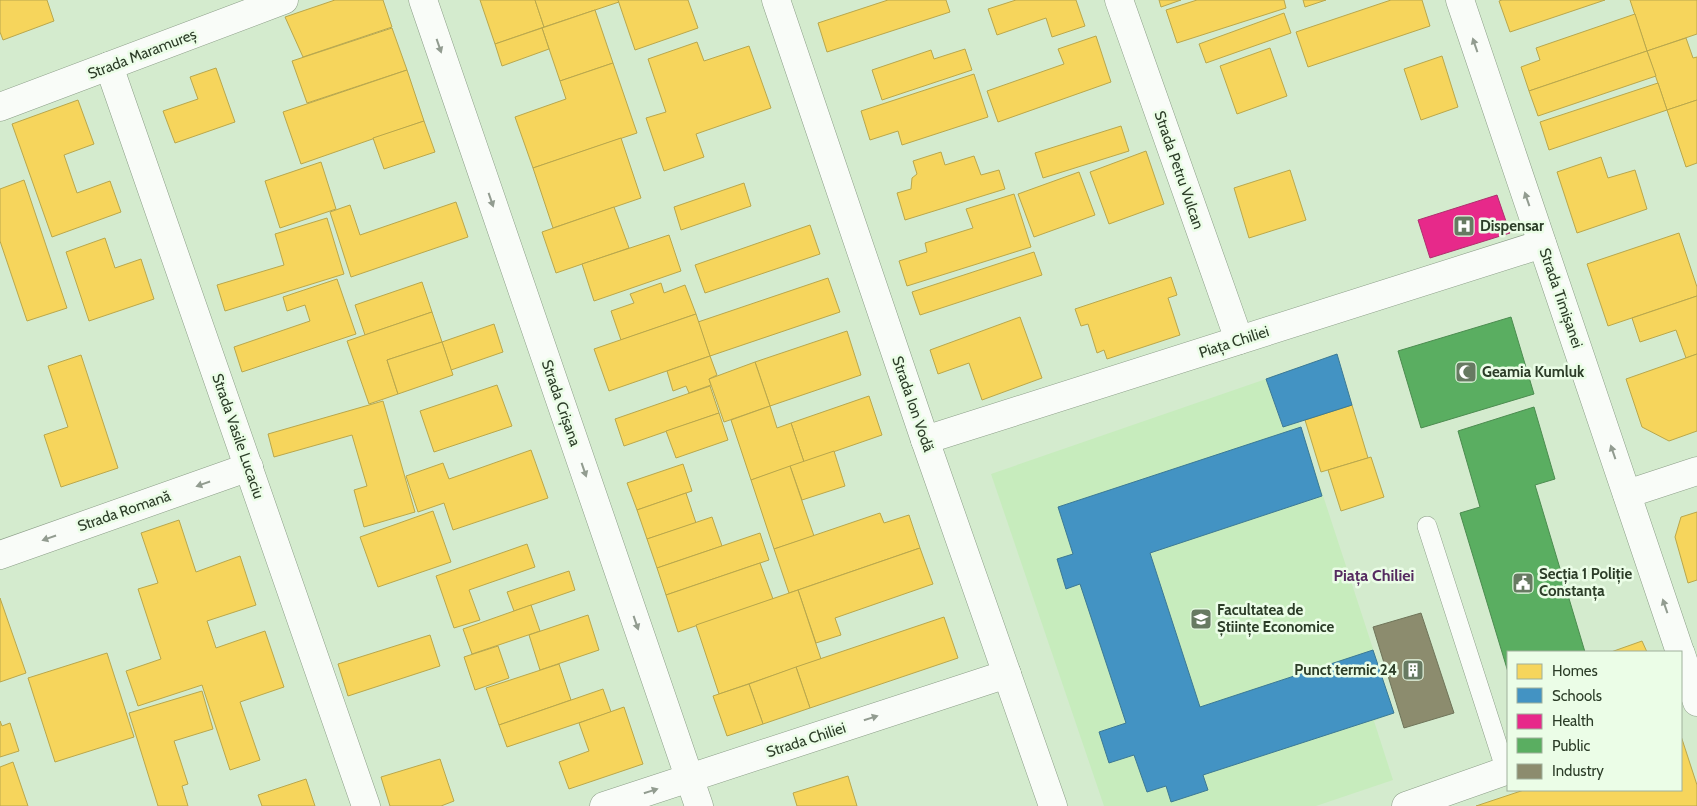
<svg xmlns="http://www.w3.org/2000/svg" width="1697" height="806" font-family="Cabin,sans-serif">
<rect width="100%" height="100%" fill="#d4ebce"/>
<path fill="#c7ecbd" d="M1266,379L1282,427L1299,422L1394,713L1374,721L1393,780L1316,806H1104L991,474Z"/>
<g fill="#f6d55c" stroke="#b9a74c">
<path d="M0,0H47L54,21L3,40L0,32Z"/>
<path d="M335,0H383L392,27L303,57L285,17Z"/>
<path d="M480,0H535L544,27L495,44Z"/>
<path d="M535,0H618L619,2L544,27Z"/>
<path d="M618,0H688L698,28L635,50Z"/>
<path d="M888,0H946L950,12L827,52L818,23Z"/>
<path d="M1016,0H1076L1085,26L1052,37L1046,18L997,35L988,9Z"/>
<path d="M1159,0H1181L1161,7Z"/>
<path d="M1197,0H1284L1286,8L1177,43L1166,10Z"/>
<path d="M1303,0H1326L1305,7Z"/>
<path d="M1391,0H1422L1430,26L1308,67L1296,32Z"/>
<path d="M1502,0H1605L1510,32L1499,1Z"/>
<path d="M1630,0H1697V34L1647,51Z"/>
<path d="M595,10L613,63L560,81L542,28Z"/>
<path d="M1284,13L1291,33L1206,63L1199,44Z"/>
<path d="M1635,14L1647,51L1529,91L1521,67L1540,60L1536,48Z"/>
<path d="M392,28L407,70L307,103L292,61Z"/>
<path d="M542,28L549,49L502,66L495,44Z"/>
<path d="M1096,36L1111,82L998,122L987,91L1064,64L1058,49Z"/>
<path d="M1686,38L1693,58L1697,57V100L1667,110L1647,51Z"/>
<path d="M697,42L704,61L749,46L771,108L696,134L704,157L664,171L646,118L666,112L648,59Z"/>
<path d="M1270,48L1287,96L1237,114L1220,66Z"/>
<path d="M965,49L972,70L882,100L872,70L931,50L934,59Z"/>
<path d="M1647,51L1656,76L1538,116L1529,91Z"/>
<path d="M1442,56L1458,107L1421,120L1404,69Z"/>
<path d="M613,63L637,133L533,168L515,117L566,99L560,81Z"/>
<path d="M216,68L235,122L175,143L163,111L198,99L190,77Z"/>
<path d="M407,70L424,121L301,164L283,112Z"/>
<path d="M974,74L988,117L902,145L898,131L870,140L861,111Z"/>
<path d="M1658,83L1667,110L1549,150L1540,122Z"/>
<path d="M78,100L94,144L64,155L77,193L110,181L121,212L52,237L12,124Z"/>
<path d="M1697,100V163L1686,167L1667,110Z"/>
<path d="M424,121L435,152L384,169L373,138Z"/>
<path d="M1121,126L1129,151L1043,178L1035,153Z"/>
<path d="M621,138L641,198L553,228L533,168Z"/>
<path d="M1146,151L1164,204L1109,224L1090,172Z"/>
<path d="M941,152L945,165L974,156L981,175L999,170L1005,189L905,220L897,193L911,189L912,178L917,174L913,161Z"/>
<path d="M1601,157L1608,178L1635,170L1647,209L1577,233L1557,172Z"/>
<path d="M321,162L336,209L280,228L265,181Z"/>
<path d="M1290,170L1306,220L1249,238L1234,188Z"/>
<path d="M1079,172L1095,215L1034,237L1018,194Z"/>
<path d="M24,180L67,308L27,321L0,241V189Z"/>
<path d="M744,183L751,206L681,230L674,207Z"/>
<path d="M1014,194L1031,247L907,286L899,261L927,252L925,243L973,228L966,209Z"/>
<path d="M456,202L468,237L351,277L330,212L350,205L360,235Z"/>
<path d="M614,207L629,248L556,273L542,232Z"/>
<path d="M327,218L344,274L225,311L217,285L284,265L275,234Z"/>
<path d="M810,225L820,254L705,293L695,265Z"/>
<path d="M1679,233L1697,287V296L1608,326L1587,264Z"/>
<path d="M669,235L681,271L594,301L582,264Z"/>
<path d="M105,238L115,268L141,259L154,299L89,321L66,252Z"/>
<path d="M1034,252L1042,275L920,315L912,292Z"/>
<path d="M1171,277L1177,295L1168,298L1180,335L1107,359L1104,350L1097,353L1088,324L1081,326L1075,309Z"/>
<path d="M828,278L840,312L710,356L698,322Z"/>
<path d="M337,279L356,334L242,372L234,347L310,321L305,305L287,311L283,297Z"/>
<path d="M422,282L432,312L365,335L355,305Z"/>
<path d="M661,283L664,293L685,285L696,314L621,340L611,311L634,303L630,294Z"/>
<path d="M1697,296V354L1686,358L1676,330L1640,342L1632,318Z"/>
<path d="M432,312L442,342L387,360L398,394L369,404L347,341Z"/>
<path d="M696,314L710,356L609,391L594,349Z"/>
<path d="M1020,317L1042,378L982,400L969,363L938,374L930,350Z"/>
<path d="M494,324L503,352L451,370L442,342Z"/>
<path d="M847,331L861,375L770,406L755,362Z"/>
<path d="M442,342L453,375L398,394L387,360Z"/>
<path d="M1697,354V431L1669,441L1642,427L1626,379Z"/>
<path d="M81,355L118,468L61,487L44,435L68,427L48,366Z"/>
<path d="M710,356L717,375L709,379L711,385L689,393L686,386L673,391L667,371Z"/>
<path d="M755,362L770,406L724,422L709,379Z"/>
<path d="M497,385L512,426L434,452L420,411Z"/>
<path d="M710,386L719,413L624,446L615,419Z"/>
<path d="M869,396L882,435L804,462L791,423Z"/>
<path d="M383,401L415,512L364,527L354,490L367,486L352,435L274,457L268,434Z"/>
<path d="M1352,405L1368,458L1321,472L1305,420Z"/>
<path d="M770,406L777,428L791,423L804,462L751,480L731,420Z"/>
<path d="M719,413L728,440L676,458L666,431Z"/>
<path d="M531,450L548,498L453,530L444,503L418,512L406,476L443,463L449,479Z"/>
<path d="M834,451L845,486L802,500L790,466Z"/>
<path d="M1371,457L1384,497L1341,511L1328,470Z"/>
<path d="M683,464L692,491L637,510L627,483Z"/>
<path d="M790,466L814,536L774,549L751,480Z"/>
<path d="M686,493L696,523L647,539L637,510Z"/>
<path d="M433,511L451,562L378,587L360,537Z"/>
<path d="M1697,512V580L1688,583L1675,537L1681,517Z"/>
<path d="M880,513L884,523L909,515L920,548L789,593L774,549Z"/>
<path d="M712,517L722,546L657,568L647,539Z"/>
<path d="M179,520L196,572L240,556L256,605L207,621L216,648L265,631L284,687L240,702L260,760L230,770L202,685L138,706L126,671L161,659L138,589L158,583L141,533Z"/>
<path d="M760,533L769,560L666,595L657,568Z"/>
<path d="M527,544L535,567L469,590L480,620L454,628L436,576Z"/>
<path d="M920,548L933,584L835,618L841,635L816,643L798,590Z"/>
<path d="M760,563L773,599L678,632L666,595Z"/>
<path d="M569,571L575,590L514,611L507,592Z"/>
<path d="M798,590L821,659L719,694L696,625Z"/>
<path d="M0,598L26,673L0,682Z"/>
<path d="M531,605L540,631L472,654L463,629Z"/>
<path d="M588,615L599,650L540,670L529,635Z"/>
<path d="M944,617L958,658L810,708L796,667Z"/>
<path d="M430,635L440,666L348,696L338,664Z"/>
<path d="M1642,641L1647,652H1611Z"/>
<path d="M498,646L509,678L475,690L464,657Z"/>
<path d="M107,653L134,737L55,762L28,678Z"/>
<path d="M559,664L571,700L499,725L486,688Z"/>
<path d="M796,667L810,708L763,724L749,684Z"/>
<path d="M749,684L763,724L727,736L713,696Z"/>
<path d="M603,689L611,712L507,747L499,725Z"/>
<path d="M202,691L213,729L174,741L188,784L182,786L188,806H158L129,713Z"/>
<path d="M624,707L643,764L569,789L559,762L589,751L579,723Z"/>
<path d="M0,721L2,726L10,723L19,751L0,757Z"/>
<path d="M1681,736L1697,785V806H1476L1524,790H1681Z"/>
<path d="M440,759L454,801L441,806H390L381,777Z"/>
<path d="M13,762L28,806H0V767Z"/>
<path d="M848,776L857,806H797L793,793Z"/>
<path d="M306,779L315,806H262L258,795Z"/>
</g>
<g fill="#4393c3" stroke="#3c7994">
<path d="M1337,354L1352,405L1283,427L1266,379Z"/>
<path d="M1301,427L1322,496L1150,553L1200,707L1373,650L1394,713L1203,775L1208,790L1171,802L1166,786L1147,792L1134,755L1109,763L1099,732L1126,723L1080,584L1066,589L1057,559L1073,554L1058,507Z"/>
</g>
<path fill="#e7298a" stroke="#af2f6d" d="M1497,195L1510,233L1430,258L1418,220Z"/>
<g fill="#5aae61" stroke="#4c8c50">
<path d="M1511,317L1534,394L1421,428L1398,351Z"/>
<path d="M1534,407L1555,479L1535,485L1585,652H1508V672L1460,513L1480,507L1458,431Z"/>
</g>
<path fill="#8c8c6e" stroke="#6f7459" d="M1421,613L1454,713L1404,728L1373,627Z"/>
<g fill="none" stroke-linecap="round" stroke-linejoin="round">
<g stroke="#8b9d87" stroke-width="20">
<path id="service" d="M1427,526L1506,771"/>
</g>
<g stroke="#8b9d87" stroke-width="29">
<g id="minor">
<path d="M423,0L699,806"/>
<path d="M776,0L925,440L1053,806"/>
<path d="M1119,0L1239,340"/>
<path d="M1460,0L1680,652"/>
<path d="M109,66L366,806"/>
<path d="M925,440L1542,244"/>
<path d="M1627,494L1697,471"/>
<path d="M0,555L249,467"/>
<path d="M1681,654L1697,702"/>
<path d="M604,806L1007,674"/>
<path d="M1406,806L1508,770"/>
</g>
</g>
<g stroke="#8b9d87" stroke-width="29">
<path id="tertiary" d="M0,107L284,0"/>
</g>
<use href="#service" stroke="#f9fcf8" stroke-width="19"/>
<use href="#minor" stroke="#f9fcf8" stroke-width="28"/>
<use href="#tertiary" stroke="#f9fcf8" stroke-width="28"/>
</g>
<defs><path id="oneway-solid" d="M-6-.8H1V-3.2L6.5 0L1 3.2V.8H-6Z" transform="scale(1.25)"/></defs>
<g fill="#929c90">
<use href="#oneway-solid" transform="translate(1475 45) rotate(-109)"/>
<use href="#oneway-solid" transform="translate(439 46) rotate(71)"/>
<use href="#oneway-solid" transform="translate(1527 199) rotate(-109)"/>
<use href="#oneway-solid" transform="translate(491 200) rotate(71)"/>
<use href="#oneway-solid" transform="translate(1613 452) rotate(-109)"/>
<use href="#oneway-solid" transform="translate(584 470) rotate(71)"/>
<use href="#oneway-solid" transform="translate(203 484) rotate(161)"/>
<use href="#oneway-solid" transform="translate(49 538) rotate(161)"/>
<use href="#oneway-solid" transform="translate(1665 606) rotate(-109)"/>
<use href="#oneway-solid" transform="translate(636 623) rotate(71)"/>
<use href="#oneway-solid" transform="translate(871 718) rotate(-18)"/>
<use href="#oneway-solid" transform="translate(651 791) rotate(-18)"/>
</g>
<defs>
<g id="hospital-square" transform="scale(1.125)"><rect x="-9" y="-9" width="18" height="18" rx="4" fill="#677a62" stroke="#ebfde7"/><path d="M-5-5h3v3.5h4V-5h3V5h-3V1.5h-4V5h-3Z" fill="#fff"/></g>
<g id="mosque-square" transform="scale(1.125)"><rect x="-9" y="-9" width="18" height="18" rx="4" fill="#677a62" stroke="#ebfde7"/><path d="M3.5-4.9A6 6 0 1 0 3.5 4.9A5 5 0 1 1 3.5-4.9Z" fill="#fff"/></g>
<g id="civic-square" transform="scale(1.125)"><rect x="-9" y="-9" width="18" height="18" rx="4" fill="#677a62" stroke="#ebfde7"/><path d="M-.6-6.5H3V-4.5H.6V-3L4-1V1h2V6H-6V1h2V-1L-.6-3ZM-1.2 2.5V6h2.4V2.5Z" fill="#fff"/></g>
<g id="university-square" transform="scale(1.125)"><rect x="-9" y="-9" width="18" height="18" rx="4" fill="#677a62" stroke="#ebfde7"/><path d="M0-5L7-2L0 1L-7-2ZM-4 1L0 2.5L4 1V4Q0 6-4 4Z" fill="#fff"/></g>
<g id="building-square" transform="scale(1.125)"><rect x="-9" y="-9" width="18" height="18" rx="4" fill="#677a62" stroke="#ebfde7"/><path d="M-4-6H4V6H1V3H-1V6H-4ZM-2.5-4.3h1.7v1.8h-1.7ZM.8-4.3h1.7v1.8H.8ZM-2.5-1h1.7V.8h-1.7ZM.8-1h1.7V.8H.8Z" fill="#fff"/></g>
</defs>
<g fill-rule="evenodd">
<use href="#hospital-square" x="1464" y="226"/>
<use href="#mosque-square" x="1466" y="372"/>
<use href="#civic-square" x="1523" y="583"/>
<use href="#university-square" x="1201" y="619"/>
<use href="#building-square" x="1413" y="670"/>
</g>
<g text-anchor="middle" stroke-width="5" stroke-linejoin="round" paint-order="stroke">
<g font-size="15" fill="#2c3d28" stroke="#ebfde7">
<text transform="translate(142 54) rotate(-21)" y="5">Strada Maramureș</text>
<text transform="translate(1179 170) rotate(71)" y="5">Strada Petru Vulcan</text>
<text transform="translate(1561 298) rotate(71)" y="5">Strada Timișanei</text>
<text transform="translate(1234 342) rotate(-18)" y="5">Piața Chiliei</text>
<text transform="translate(561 403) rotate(71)" y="5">Strada Crișana</text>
<text transform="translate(913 404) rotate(71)" y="5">Strada Ion Vodă</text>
<text transform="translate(238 436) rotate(71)" y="5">Strada Vasile Lucaciu</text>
<text transform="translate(124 511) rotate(-19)" y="5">Strada Romană</text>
<text transform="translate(806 740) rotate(-18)" y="5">Strada Chiliei</text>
</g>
<g font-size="15" font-weight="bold" fill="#2c3d28" stroke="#ebfde7" text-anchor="start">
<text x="1480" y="231">Dispensar</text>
<text x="1482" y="377">Geamia Kumluk</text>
<text x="1539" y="579">Secția 1 Poliție<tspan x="1539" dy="17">Constanța</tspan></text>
<text x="1217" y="615">Facultatea de<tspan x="1217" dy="17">Științe Economice</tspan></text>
<text x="1397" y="675" text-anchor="end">Punct termic 24</text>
</g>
<g font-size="16" font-weight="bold" fill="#562c61" stroke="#ebfde7">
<text x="1374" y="581">Piața Chiliei</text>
</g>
</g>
<rect x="1507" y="651" width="175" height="140" fill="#ebfde7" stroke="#9fb09b"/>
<rect x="1517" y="664" width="25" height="15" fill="#f6d55c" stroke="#9fb09b"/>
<text x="1552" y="676" font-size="15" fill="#2c3d28">Homes</text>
<rect x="1517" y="688" width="25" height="15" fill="#4393c3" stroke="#9fb09b"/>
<text x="1552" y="701" font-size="15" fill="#2c3d28">Schools</text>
<rect x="1517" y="714" width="25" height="15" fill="#e7298a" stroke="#9fb09b"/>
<text x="1552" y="726" font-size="15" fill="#2c3d28">Health</text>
<rect x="1517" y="738" width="25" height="15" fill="#5aae61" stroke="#9fb09b"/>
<text x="1552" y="751" font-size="15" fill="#2c3d28">Public</text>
<rect x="1517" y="764" width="25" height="15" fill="#8c8c6e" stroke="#9fb09b"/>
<text x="1552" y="776" font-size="15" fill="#2c3d28">Industry</text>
</svg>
